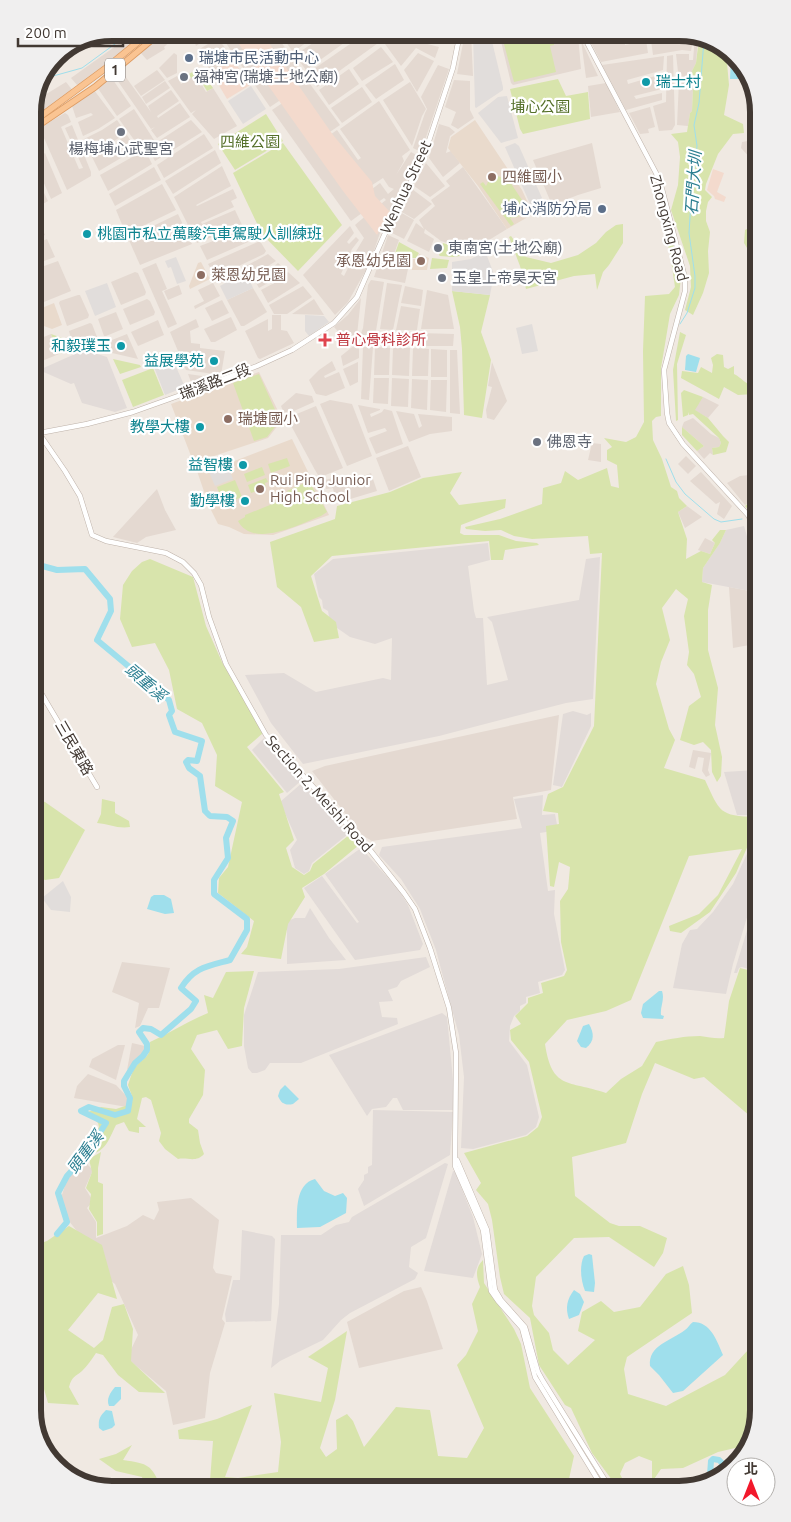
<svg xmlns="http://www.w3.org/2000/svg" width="791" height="1522" font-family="Ubuntu,'Noto Sans TC',sans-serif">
<rect width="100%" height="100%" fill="#f0e9e2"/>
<g fill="#e4d9d1">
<path d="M134,33H145L78,86L71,78Z"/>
<path d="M163,33H179L164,47L165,49L147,60L140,52Z"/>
<path d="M192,33H215L196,46Z"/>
<path d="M219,33H240L285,97L270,107Z"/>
<path d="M249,33H274L290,54L273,66Z"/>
<path d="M291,33H320L293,52L283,38Z"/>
<path d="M328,33H358L306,70L295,55Z"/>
<path d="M366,33H392L317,87L308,73Z"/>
<path d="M465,33H471L473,76L457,74Z"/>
<path d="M499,33H556L557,40L578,36L581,69L513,85L511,83Z"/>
<path d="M586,33H623L625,45L630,44L629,33H645L648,53L601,62Z"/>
<path d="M650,33H660V36L673,34V33H684L692,35L676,36V39H693L691,51L682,50L653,55Z"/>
<path d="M397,36L439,47L435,58L416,48L401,66L385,44Z"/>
<path d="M695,37L698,38L696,63L692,71L693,88L692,111L690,113L688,126L677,125L679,81L676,54H689V60H693Z"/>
<path d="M218,38L232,58L211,72L198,50Z"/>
<path d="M581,40L598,76L586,78Z"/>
<path d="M381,47L393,62L362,81L353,68Z"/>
<path d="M174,53L177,55V73L167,78L159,68Z"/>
<path d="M418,53L434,61L417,92L404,70Z"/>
<path d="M673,55L675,125L672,130L659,131L653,106L666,102L667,56Z"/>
<path d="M664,56L663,70L627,80L628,84L662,74V89L634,96L636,99L662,93V100L626,110L602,65Z"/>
<path d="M291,58L340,125L324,136L275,69Z"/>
<path d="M395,64L404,80L376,99L365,85Z"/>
<path d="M438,65L449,69L421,152L413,148L425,113L427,109L421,97Z"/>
<path d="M120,69L151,112L148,106L171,90L179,101L157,116L158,118L180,103L190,117L157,138L151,130L155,127L151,129L113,74Z"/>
<path d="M349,69L359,84L329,105L319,90Z"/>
<path d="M157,70L165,80L141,96L134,86Z"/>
<path d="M196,75L206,92L213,88L237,126L214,139L192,114L196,110L191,113L168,81L177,76L181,84Z"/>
<path d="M111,77L131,106L117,116L97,87Z"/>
<path d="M454,80L470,81V110L474,118L458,129L451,125L456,112L445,107Z"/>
<path d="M165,81L170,88L146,104L142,97Z"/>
<path d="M66,82L73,91L33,120V107L35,101Z"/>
<path d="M410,82L426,109L422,116L412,146L383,100Z"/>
<path d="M606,83L620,112L591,117L588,86Z"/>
<path d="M362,87L372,102L342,123L331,108Z"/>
<path d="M94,90L115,118L98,129L83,136L78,122L93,115L91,113L76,118L72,106Z"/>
<path d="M287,100L366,210L351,221L272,110Z"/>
<path d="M379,101L410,150L402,156L404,161L396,175L411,152L420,157L401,192L399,191L401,192L382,223L373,210L386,200L384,198L371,207L363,196L380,183L388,194L394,189L389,187L383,178L363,191L324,139L337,130L358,160L361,158L340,129Z"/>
<path d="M650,107L655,127L648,129L649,133L640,134L629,113Z"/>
<path d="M134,109L154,140L140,148L119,119Z"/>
<path d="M65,113L68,115L71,122L61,127L79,169L83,168L65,128L72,125L91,172V176L67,190L40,129L41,127Z"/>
<path d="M117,120L126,133L108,145L91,153L84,139L102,130Z"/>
<path d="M191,120L202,132L155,161L148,148Z"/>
<path d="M439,124L449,127L455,132L450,136L446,153L451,151L460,163L443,177L429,158Z"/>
<path d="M204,134L213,148L164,178L157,165Z"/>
<path d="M127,135L136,149L99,171L91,155L111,146Z"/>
<path d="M753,140V161L741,148L742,142Z"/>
<path d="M592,143L601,188L578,195L552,205L533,160Z"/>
<path d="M145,150L152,164L108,191L100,175Z"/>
<path d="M215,150L221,163L173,194L165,181Z"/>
<path d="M45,153L62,193L51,199L34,161Z"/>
<path d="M426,163L445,186L430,197L414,186Z"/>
<path d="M222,166L231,186L196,205L197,206L233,189L237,198L231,201L234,207L201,222L202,224L235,210L242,225L197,243L174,197Z"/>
<path d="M154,167L161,180L115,206L109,194Z"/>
<path d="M463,167L507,229L471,251L441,241L425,229L424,233L434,239L429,252L407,241L416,223L424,229L419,220L435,206L431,200L450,186L446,181Z"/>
<path d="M33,170L48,201L38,207L33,197Z"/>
<path d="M162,184L176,210L126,234L116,210Z"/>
<path d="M412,189L432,204L414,219L400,211Z"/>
<path d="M400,212L414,220L404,239L390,232Z"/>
<path d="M369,213L380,233L369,265L352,258L364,238L355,225Z"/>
<path d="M178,214L192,244L140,265L128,238Z"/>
<path d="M33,217L37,218L45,235L33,240Z"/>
<path d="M350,226L354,233L347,242L349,244L356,237L359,240L352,249L341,274L344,276L351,262L367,268L348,302L335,315L303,275Z"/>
<path d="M250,227L257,238L207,260L200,246Z"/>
<path d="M388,235L399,240L390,265L408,269L405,283L374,277Z"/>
<path d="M47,239L55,257L33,265V245Z"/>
<path d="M260,241L266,251L264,254L226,272L223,266L212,271L208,264Z"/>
<path d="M268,254L276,261L252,276L246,266Z"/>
<path d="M58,261L71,291L34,306L33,270Z"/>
<path d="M156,263L167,289L162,291L177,324L168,328L142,269Z"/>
<path d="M278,263L286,270L275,279L259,288L254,279L270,270Z"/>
<path d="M135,272L138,273L146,292L145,295L121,305L111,282Z"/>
<path d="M288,272L300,283L268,303L261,290L278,281Z"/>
<path d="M371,280L384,282L374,343L359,339L363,328L368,285Z"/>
<path d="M213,283L220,296L195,309L194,306L204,301L198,290Z"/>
<path d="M387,283L402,285L393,330L380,329Z"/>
<path d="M179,285L182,294L168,300L164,291Z"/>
<path d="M303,286L312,297L287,314H274L269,305Z"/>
<path d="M405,286L423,290L421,306L401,303Z"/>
<path d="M253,288L267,312L244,326H241L227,300Z"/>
<path d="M427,290L448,295L454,329H421Z"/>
<path d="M78,295H80L89,315L88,318L67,326L59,303L60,301Z"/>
<path d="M361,298L357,335L351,341H347L334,327L348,315Z"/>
<path d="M147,299L150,301L155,312L154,315L130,325L123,309Z"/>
<path d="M314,299L324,315L292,314Z"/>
<path d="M222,300L229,313L212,321L205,308Z"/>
<path d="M401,306L420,309L417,330H396Z"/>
<path d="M116,312L123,329L106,336H104L98,319Z"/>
<path d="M272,315H281V330L287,331L294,343L260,359L258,358L245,331L268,319V331L272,329Z"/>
<path d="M231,317L237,330L215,342H211L204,329Z"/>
<path d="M196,319L199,327L190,331L191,343L200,344V348L225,351L221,375L186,370L170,332Z"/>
<path d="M158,320L164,335L138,346L131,332Z"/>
<path d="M90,323L92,324L97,337L96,339L82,344L71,338L69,331Z"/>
<path d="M380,332L417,333L415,345L378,344Z"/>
<path d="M420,333L454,334L453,346H418Z"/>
<path d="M51,334L59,354L37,363L34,356V341Z"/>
<path d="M127,334L138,359L112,353L107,342Z"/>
<path d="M356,344L359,346V358L343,366L341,356Z"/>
<path d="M363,347H373L369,400L361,399Z"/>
<path d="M375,347L390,348L389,375H374Z"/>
<path d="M393,348H410L409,376L392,375Z"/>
<path d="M413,348L429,349L428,376H412Z"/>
<path d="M431,349L447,350V377H431Z"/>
<path d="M450,350H457L460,414L450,413Z"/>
<path d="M332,361L336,370L324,376L325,378L339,372L345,388L326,396L316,394L309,380L319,370Z"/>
<path d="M358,362V382L350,386L343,369Z"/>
<path d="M492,362L507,401L494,420L487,418L486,410L492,387L488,386Z"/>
<path d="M188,374L216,378L195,385L191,382Z"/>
<path d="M374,378H389L388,404L373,403Z"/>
<path d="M392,378L409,379L408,407L391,406Z"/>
<path d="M412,379L428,380L427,410L411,408Z"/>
<path d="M431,380H447L446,412L430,410Z"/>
<path d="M296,393L312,396L314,402L285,415L281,406Z"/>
<path d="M703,397L719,405L708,418L694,410Z"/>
<path d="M330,400L352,404L372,456L347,466L320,404Z"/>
<path d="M358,405L380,409V410L370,414L371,417L382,412L384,409L392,411L403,444L376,454L369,438L387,431L385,428L368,433Z"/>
<path d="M316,406L343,468L323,476L318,475L315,470L287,418Z"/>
<path d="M396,411L414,414L419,428L422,426L418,414L452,417V431L430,434L409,442Z"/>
<path d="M693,418L711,434L719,438L721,443L719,447L712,448L713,455L710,453L704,459L697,451L704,446L682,427L684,422Z"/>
<path d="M592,443L601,444V462L588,460Z"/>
<path d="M408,446L421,477L389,491L376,458Z"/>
<path d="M686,456L696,466L688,474L678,464Z"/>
<path d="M701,472L732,506L724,519L717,514L720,502L716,504L690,481Z"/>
<path d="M371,473L377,491L347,500L335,498L333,488L326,489L325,480L341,476L343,484Z"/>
<path d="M749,475L747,496L751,501L745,505L727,483L740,476Z"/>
<path d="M157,489L165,510L176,530L146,537L137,543L113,537Z"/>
<path d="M687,506L702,517L685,528L678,512Z"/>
<path d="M705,538L715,543L710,554L698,550Z"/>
<path d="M729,587L755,592V644L733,648Z"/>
<path d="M559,715L551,790L513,797L517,819L372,841L362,835L312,771L325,766Z"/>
<path d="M693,750L711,753L708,770L710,775L706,777L702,771L704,758L698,757L695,769L689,767Z"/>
<path d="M122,962L170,968L159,1008H148L140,1026L135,1028L139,1003L112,992Z"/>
<path d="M132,1043L145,1046L143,1053L127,1070Z"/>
<path d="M118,1045H125L116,1080L89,1067L92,1059Z"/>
<path d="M88,1074L116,1085L129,1099L127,1107L74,1098L77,1086Z"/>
<path d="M83,1160L93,1170L85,1188L93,1201L87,1208L96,1222V1238L127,1226L143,1215L154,1220L159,1210L157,1202L191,1198L219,1220L213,1268L216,1273L232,1276L222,1319L225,1323L210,1373L205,1418L173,1425L166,1391L127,1358L138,1335L115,1284L105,1276L83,1239L69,1221L61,1198L68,1176Z"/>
<path d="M421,1287L427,1301L443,1349L359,1368L347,1322L404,1291Z"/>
</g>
<g fill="#f3dacd">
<path d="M231,33H262L333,135L372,182L375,196L390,212L377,235L343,191Z"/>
<path d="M232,58L250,85L227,99L211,72Z"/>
<path d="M713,169L724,173L717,192L726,197L724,202L715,199L714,196L707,190Z"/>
</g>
<g fill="#e2dbd8">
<path d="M84,350L107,357L127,408L115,412L82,403L74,383L71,384L39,370Z"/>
<path d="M744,526L755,564V592L702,582L703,568L720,543L726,530Z"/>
<path d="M488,543L490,560L468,566L474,611L476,618H483L487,685L508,680L492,622L487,617L579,600L586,559L600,557L593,699L566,703L439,736L303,764L271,723L245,675L284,673L316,692L383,678L391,680L392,638L375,644L350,637L330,623L328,611L323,608L322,600L319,597L314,574L333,559Z"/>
<path d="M573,711L587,715L591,713V726L562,787L553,785L563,714Z"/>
<path d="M264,738L302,780L287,793L252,750Z"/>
<path d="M756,770V815H737L724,772Z"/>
<path d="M302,783L348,834L312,863L309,871L304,874L295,868L290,850L297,840L280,802Z"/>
<path d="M543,795L542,815L555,814L558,830L540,833L548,891L555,890L554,914L565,970L562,975L538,982L540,993L526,997V1003L520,1006V1011L514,1016L510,1026L509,1041L527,1065L539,1117L536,1127L526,1135L473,1149L461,1148L464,1077L459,1035L442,973L436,950L420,909L401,879L379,855L382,847L522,828L514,799Z"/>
<path d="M755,844L748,914L733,964L726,994L673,988L682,944L690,930L697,929L713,912L733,884L751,845Z"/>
<path d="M361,848L398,889L408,905L423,944L420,950L355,960L304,888L322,876L357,923L359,922L325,874Z"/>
<path d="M756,869V960L752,970L742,967L739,968L737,973H734L752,914Z"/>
<path d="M310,908L329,938L346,960L287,964V930H285V922L295,918H305Z"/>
<path d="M426,957L430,967L401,981L397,987L388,990L393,1001L379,1002L382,1017L397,1018L398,1024L301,1063H270L265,1070L257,1073H252L248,1068L244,1046V1015L258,972L339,969Z"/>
<path d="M442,1013L447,1017L453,1080V1110H403L397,1098H393L386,1107L372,1109L367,1116L329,1055Z"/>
<path d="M373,1110L453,1112L450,1155L364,1206L358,1189L364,1180V1175L368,1173V1167L372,1165Z"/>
<path d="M445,1163L448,1164L426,1238L411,1247L409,1267L418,1273L415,1279L350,1313L341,1320L323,1340L280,1361L271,1368L279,1304L281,1235H321L336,1225L349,1222L352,1217Z"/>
<path d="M453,1171L455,1172L473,1217L482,1254L473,1278L424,1271Z"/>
<path d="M242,1230L272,1236L275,1239L271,1321L226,1322L225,1314L233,1280H240Z"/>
</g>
<g fill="#e9dacc">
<path d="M475,120L522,190L533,214L507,229L478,186L448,148L451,137Z"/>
<path d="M419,254L429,258L427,270H412L413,259H417Z"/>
<path d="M201,262L210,279L190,289L189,286L198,263Z"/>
<path d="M54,303L62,325L52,329L44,326L37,310Z"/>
<path d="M259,372L279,413V424L268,438L205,459L191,456L171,404Z"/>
<path d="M292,439L329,515L273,535L244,534L229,527L218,524L209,506L197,471L199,470H211Z"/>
</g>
<g fill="#d8e4ac">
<path d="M551,33L554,45L550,46L556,72L514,82L504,44Z"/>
<path d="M699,38L727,49L726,52L729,85L724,115L743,124L744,133L733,134L718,154L706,184L705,190L712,197L708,202L706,211V221L710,232L708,251L709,273L703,293L693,315L685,310L691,287L690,266L671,210L678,185L680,157L678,142L671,134L687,132L690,113L692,111L693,88L692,71L696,63Z"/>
<path d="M199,68L213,88L207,91L197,75L191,78L189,74Z"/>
<path d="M558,79L566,96L588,92L590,119L523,134L520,129L510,89Z"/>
<path d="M266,114L283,141L235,170L218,144Z"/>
<path d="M283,143L342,225L298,271L262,234L233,173Z"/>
<path d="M497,176L508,179L524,203L522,212L518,217L510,218L514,224L511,226L480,184L483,182L486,186L489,180Z"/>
<path d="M655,184L666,216L681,277L679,295L670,314L661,368V416L656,417L652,421L653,440L662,459L671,487L677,491L679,498L687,506L678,512L687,539L686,559L701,551L710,554L715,543L712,540L720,530H726L720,543L703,568L702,582L712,585L708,610V650L718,688L715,725L722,757L721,776L717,782L712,772L711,750L703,742L694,745L680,740L689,706L701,697L694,674L687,665L689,652L684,616L688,599L676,589L662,608L670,640L661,662L656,684L669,729L675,740L664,768L705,780C720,812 719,816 756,817V836L749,843L736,873L710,912L681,933L670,931L669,926L699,914L718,895L742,849L689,856L631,1000L606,1011L567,1020L545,1044C552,1090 568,1080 606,1093L621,1079L642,1066L656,1042C670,1039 685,1036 700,1036C709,1037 715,1039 724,1038L729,1001L740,968L752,971L756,963L757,1122L704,1077L694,1079L655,1063L642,1094L626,1143L572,1157L575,1196L610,1223L619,1226H640L667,1238L663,1253L654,1267L609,1237L574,1238L536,1277L532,1306L534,1315L549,1333L553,1350L568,1365L595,1340L578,1331L582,1312L601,1301L614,1312L640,1307L666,1274L683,1266L689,1285L692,1313L627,1357L624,1369L628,1394L666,1406L725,1375L748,1350L758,1334V1410L752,1423L754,1426L748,1445L718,1452L683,1468L661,1469L652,1482V1461L639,1456L625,1463L620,1474L625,1484H615L592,1453L571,1408L565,1405L539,1365L530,1318L504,1294L500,1277L492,1220L488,1204L476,1190L481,1183L464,1153L527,1136L538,1127L542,1117L529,1062L511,1040L510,1030L521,1024L515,1016L528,1003V998L543,993L541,983L564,976L567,970L561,942L560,901L568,889L570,867L559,862L554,887L550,886L546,826L559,824L558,813L543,811L548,794L563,787L594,726L602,553L590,554L588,536L532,539L514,536L501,530L485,531L466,529L465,527L500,519L542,504L543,488L561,483L565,471L578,480L607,468L611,486L619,488L617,465L607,460V450L612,447L604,438L626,442L636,437L644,422L643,351L645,296L669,294L675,287L670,253L654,190Z"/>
<path d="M623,224V243L609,265L603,272L597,290L595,274L574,276L526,289L520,266L509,237L511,236L526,257L551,263L578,255L596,243L606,232L616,225Z"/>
<path d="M749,228L753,229V248H747L744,243L745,230Z"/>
<path d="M399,242L419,253L416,258H412L409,269L391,265Z"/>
<path d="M443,243L465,250L467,255L453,257L440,256L439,255Z"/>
<path d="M432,258L449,260L447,268L430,269Z"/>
<path d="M452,291L490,295L481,332L491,360L482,418L464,415L462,349L460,327Z"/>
<path d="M680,332L686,335L677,364L678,420L676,421L673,370Z"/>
<path d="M51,334L68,340L72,349L59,354Z"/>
<path d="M717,354L723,355L724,367L728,369L734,366V374C742,378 746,385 754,386V394L738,395L724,387L719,399L681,378L682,371L698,373L701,367L712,373L713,365L711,358Z"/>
<path d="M113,359L140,365L141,367L120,374Z"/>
<path d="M153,368L164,395L133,407L122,380Z"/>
<path d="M259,374L277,414L278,423L267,437L254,441L233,383Z"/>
<path d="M684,390L703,397L695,410L708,418L723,436L729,442L726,452L713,455L712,448L719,447L721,443L719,438L693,414L689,415L688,412V415L683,417L681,393Z"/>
<path d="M682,427L704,446L697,451L682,435Z"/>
<path d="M287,458L290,466L271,473L268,464Z"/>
<path d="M262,467L265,475L247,482L244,474Z"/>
<path d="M462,472L450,493L459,505L506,499L505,508L461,525L460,533L464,535H499L516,541L537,543L539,545L505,550L503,560H491L489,541L332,556L311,576L322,611L336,622L339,638L314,642L301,607L277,587L270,542L335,519L337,506L390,492L423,478Z"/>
<path d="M752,472V478L754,483V509L749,511L745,506L751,501L748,496L750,475Z"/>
<path d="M266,478L268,482L265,483L266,488L251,493L248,485Z"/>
<path d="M235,480L242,497L223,504L217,487Z"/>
<path d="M309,481L315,492L304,495L300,492L287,498L285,494L288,493L287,491Z"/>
<path d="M316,492L327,512L321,516C300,524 253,549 238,521L245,517V515L300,493L305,496Z"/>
<path d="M150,559L193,577L206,626L222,662L263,733L247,747L284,792L279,794L294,840L286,848L292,867L304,875L310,871L313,864L349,835L359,845L324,874L302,888L305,897L288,924L281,959L241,954L247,947L254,921L218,893L219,878L228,867L242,802L215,786L217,755L202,723L177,709L169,670L155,643L132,647L120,619L123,585L132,571L142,562Z"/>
<path d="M36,799L45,802L85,830L59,878L45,880L36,876Z"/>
<path d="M102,799L115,802V813L129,821L130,827C118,829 109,824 97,823L101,814Z"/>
<path d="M254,971L244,1008L242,1046L228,1049L217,1030L197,1035L191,1049L205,1070L203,1095L189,1119V1123L198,1130L200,1143L204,1154C196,1163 188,1157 178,1159L165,1149L159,1141L161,1133L151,1100L146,1097L142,1098L137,1119L146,1127H139V1133L129,1131L124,1122L116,1125C107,1143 105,1155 81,1155L99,1127L98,1123L88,1112L101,1107L116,1109L131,1104L132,1096L128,1085C130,1080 131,1074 134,1069C142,1057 151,1060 150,1042C170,1033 188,1021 208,1013L204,995L213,998L226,972Z"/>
<path d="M101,1152L98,1168V1182L103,1184V1234L97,1236V1222L89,1209L91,1194L86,1188L92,1172L89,1159Z"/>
<path d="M69,1226L102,1245L117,1299L98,1293L68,1330L94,1348L103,1340L112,1307L124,1304L133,1329L131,1361L165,1393L139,1392L118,1375L103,1355L96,1353C92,1359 87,1366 82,1371C75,1377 72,1376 69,1387L79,1405L48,1403L44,1389L38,1382V1244L47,1241Z"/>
<path d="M483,1260L484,1283L514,1329L521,1344L530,1388L574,1456L569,1479L566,1485L188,1489V1486L210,1481L213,1441L179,1439L178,1430L217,1419L252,1405L225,1477L238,1478L278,1472L281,1442L274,1393L321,1402L328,1368L308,1357L347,1331L335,1400L320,1448L326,1457L337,1449L336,1420L347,1414L353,1421L364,1447L396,1407L430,1410L438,1456L467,1458L484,1428L457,1365L466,1355L478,1331L472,1304L480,1287C476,1276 475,1268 483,1260Z"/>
<path d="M132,1445L123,1460C149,1464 151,1464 162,1489H146L142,1477L116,1471L99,1459L116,1454Z"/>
</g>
<g fill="#e1dddb">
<path d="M473,33H490L503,87V90L476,108L475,107Z"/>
<path d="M251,86L266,109L243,124L228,101Z"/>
<path d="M507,96L518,138L501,143L478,113L498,97Z"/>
<path d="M515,143L519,146L546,207L545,209L534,213L505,147Z"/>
<path d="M482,253L487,256L494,274L490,295L452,291V262L471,259Z"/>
<path d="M176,257L186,281L177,284L171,267L168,268L165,261Z"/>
<path d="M246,272L253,288L227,300L220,286Z"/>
<path d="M107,283L116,307L95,316L85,291Z"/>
<path d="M305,315L324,316L329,322L309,336L305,331Z"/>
<path d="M532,324L538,351L522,354L516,328Z"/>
<path d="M173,360L185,387L165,395L154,367Z"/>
<path d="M227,465L233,479L215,486L209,472Z"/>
<path d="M63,881L71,897L70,912L51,910L42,898Z"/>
</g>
<g fill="#9fdfec">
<path d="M733,56L748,75L747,79H730L731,57Z"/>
<path d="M688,354L700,358L696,372L685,370L686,356Z"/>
<path d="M154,895H164L171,899L174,913L165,914L147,909L151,897Z"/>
<path d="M659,991H662C665,1000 660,1006 661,1015L664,1016L663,1019L643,1018L641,1013L643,1004Z"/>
<path d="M589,1024C594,1033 595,1041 586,1048L581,1047L577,1041L583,1026Z"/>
<path d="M285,1085L299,1099L293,1104C285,1106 281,1103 278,1096L280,1090Z"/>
<path d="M315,1179L324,1191L335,1196L343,1193L347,1198L346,1213L320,1227L297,1228C297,1211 295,1184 315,1179Z"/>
<path d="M589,1254L592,1255L595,1283L594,1292L585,1291C581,1281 579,1266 584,1256Z"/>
<path d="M574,1290L580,1294L584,1302L579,1315L569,1319C565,1308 567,1299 574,1290Z"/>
<path d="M693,1322C711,1322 717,1341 723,1355L683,1391L673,1393L659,1375L650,1366C648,1345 671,1341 685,1330C688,1328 690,1324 693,1322Z"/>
<path d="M115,1387H121V1399L114,1406H109C106,1399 110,1393 115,1387Z"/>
<path d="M106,1410L112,1411L115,1425L112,1428L103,1431L99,1428C98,1419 100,1416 106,1410Z"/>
</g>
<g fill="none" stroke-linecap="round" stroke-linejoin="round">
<g stroke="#9fdfec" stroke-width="1">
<path d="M46,78L82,68L130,33"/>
<path d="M680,324L687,313L695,288V276L689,233L692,185L697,146L694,125L699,103L704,40"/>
<path d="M666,459L676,482L685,494L714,519L721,522L742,519"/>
<path d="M753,515H754"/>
</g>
<g stroke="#9fdfec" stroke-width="6">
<path d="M35,564L57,570L85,569L110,599L111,611L97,640L169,700L172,711L169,715L175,732L202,741L197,761L188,760L186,762L189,768L200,776L205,811L210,816L227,817L233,821L226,838L228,858L214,880V894L247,919V930L230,960C208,966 194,967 181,988L196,1001L191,1009L161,1035L151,1029L143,1028L139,1032L147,1044V1050L143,1056L135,1063L124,1081V1086L130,1098L128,1111L115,1115L89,1107L81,1111L106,1123L85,1156L67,1176L58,1193L67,1222L57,1234"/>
<path d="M678,1484C689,1478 700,1484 710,1475L711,1461L713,1459L719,1460L728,1469"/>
</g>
<g stroke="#beb2a9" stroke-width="5.5">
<g id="tertiary">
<path d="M582,33L656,173L662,189L685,278V291L664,370L667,413L669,423L683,444L748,515L755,527"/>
<path d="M34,426L65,471L80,496L92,535L106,541L166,553L183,562L194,573L201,585L209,617L226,664L266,735L366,845L404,893L415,909L430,948L449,1008L456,1053L455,1166L483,1230L491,1291L498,1301L522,1328L535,1377L601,1485"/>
<path d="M34,434L87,424L133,412L192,391L257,366L292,350L334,323L357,297L386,231L424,156L453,68L460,33"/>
<path d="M35,683L97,787"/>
<path d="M457,1160L487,1230L495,1290L501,1300L525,1327L538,1372L543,1381L608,1485"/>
</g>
</g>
<g stroke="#de9c63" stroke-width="7">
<g id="primary">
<path d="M33,122L106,68L149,33"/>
<path d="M33,129L95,87L160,33"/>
</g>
</g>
<use href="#tertiary" stroke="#fff" stroke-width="4.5"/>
<use href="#primary" stroke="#fac492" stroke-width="5.5"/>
</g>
<g fill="#5c6f8a" stroke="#fff" stroke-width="2">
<circle cx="189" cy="58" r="5"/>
<circle cx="602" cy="209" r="5"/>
</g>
<g fill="#6b7280" stroke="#fff" stroke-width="2">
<circle cx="184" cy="77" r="5"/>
<circle cx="121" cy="132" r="5"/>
<circle cx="438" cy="248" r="5"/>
<circle cx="442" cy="278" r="5"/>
<circle cx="537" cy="442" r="5"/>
</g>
<g fill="#0f9aa8" stroke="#fff" stroke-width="2">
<circle cx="646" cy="82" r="5"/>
<circle cx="87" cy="234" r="5"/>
<circle cx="121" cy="346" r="5"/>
<circle cx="214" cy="361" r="5"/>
<circle cx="200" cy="427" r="5"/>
<circle cx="243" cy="465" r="5"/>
<circle cx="245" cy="501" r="5"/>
</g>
<g fill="#8d6e63" stroke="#fff" stroke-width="2">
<circle cx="492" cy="177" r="5"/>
<circle cx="421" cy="261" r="5"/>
<circle cx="201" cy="275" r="5"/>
<circle cx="228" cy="419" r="5"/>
<circle cx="260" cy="489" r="5"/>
</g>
<path fill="#e0444e" stroke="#fff" stroke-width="2" d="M322.5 332.5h5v5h5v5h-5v5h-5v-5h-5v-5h5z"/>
<g text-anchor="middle" stroke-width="4.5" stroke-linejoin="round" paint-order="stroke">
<rect fill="#fff" stroke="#7b7470" stroke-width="1" x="105" y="58.5" width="20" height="23" rx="4"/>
<g font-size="14" font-weight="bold" fill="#423933">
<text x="115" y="75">1</text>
</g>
<g font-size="15" fill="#4e5e75" stroke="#fff" text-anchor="start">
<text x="199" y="63">瑞塘市民活動中心</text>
<text x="592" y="214" text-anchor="end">埔心消防分局</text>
</g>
<g font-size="15" fill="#5b616d" stroke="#fff" text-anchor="start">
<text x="194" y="82">福神宮(瑞塘土地公廟)</text>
<text x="121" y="154" text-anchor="middle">楊梅埔心武聖宮</text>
<text x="448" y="253">東南宮(土地公廟)</text>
<text x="452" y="283">玉皇上帝昊天宮</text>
<text x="547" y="447">佛恩寺</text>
</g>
<g font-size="15" fill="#0d838f" stroke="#fff" text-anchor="end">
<text x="656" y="87" text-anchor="start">瑞士村</text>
<text x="97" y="239" text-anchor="start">桃園市私立萬駿汽車駕駛人訓練班</text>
<text x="111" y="351">和毅璞玉</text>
<text x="204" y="366">益展學苑</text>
<text x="190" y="432">教學大樓</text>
<text x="233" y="470">益智樓</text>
<text x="235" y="506">勤學樓</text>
</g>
<g font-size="15" fill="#55702a" stroke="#fff">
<text x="540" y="112">埔心公園</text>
<text x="250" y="147">四維公園</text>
</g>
<g font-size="15" fill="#785e54" stroke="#fff" text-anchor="start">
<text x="502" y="182">四維國小</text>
<text x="411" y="266" text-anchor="end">承恩幼兒園</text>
<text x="211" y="280">萊恩幼兒園</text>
<text x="238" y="424">瑞塘國小</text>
<text x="270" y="485">Rui Ping Junior<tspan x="270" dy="17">High School</tspan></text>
</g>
<g font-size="15" fill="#423933" stroke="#fff">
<text transform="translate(406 187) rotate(-65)" y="5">Wenhua Street</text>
<text transform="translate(669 228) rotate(75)" y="5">Zhongxing Road</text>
<text transform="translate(215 382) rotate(-21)" y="5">瑞溪路二段</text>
<text transform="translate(74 748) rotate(60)" y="5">三民東路</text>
<text transform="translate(319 794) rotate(48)" y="5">Section 2, Meishi Road</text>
</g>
<g font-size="15" fill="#be3a42" stroke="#fff" text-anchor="start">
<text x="336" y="345">普心骨科診所</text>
</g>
<g font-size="16" font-style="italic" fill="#2c7f91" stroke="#fff">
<text transform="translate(693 183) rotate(-86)" y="6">石門大圳</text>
<text transform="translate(146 682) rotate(41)" y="6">頭重溪</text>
<text transform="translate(85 1152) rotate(-53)" y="6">頭重溪</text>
</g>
</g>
<path d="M0 0H791V1522H0ZM112 41H679A71 71 0 0 1 750 112V1410A71 71 0 0 1 679 1481H112A71 71 0 0 1 41 1410V112A71 71 0 0 1 112 41Z" fill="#f0efef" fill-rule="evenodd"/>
<path fill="none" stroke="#423933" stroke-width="6" d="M112 41H679A71 71 0 0 1 750 112V1410A71 71 0 0 1 679 1481H112A71 71 0 0 1 41 1410V112A71 71 0 0 1 112 41Z"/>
<g transform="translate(751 1482)"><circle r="24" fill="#ffffff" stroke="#b3b0ad"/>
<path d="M0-4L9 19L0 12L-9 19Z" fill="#f2182b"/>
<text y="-8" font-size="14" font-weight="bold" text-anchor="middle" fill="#423933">北</text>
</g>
<path d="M18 38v8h105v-8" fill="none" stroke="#423933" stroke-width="2.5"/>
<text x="25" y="38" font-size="15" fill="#423933" stroke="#ffffff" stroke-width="4" paint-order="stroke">200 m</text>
</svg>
